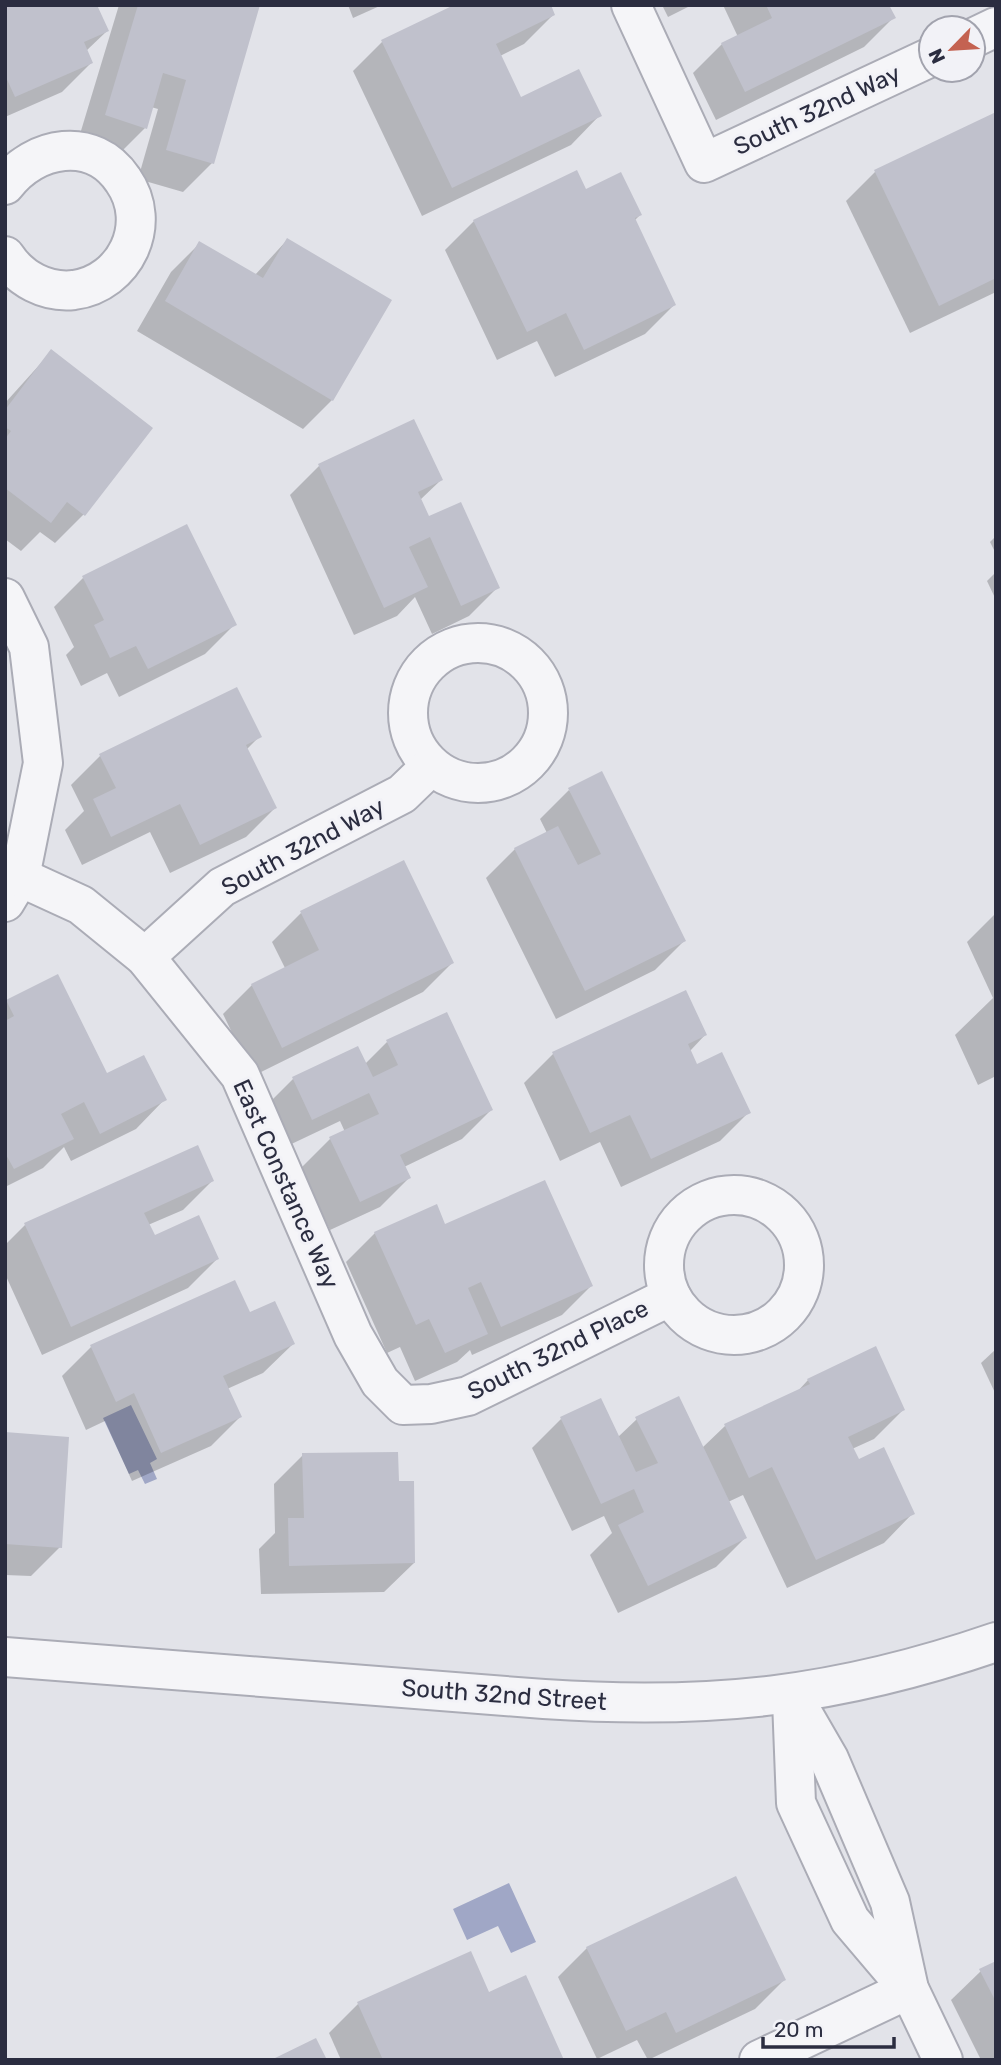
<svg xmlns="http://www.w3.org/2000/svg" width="1001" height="2065" font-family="Rubik,sans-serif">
<rect width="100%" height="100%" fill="#e2e3e9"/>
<g fill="#a0a7c6">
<path d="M131,1405L157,1459L150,1463L157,1479L145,1484L138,1470L129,1474L103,1418Z"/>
<path d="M509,1883L536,1942L511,1953L498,1926L467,1940L453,1909Z"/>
</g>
<g fill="#0003">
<path d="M5,5L107,31L86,51L91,63L62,92L5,117Z"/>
<path d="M119,5H258L212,163L183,192L138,179L158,109L151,107L145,128L116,157L77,144Z"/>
<path d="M348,5H382L353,18Z"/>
<path d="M662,5H692L668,17Z"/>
<path d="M723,5H887L893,18L864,47L716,120L693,73L722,44L738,37Z"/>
<path d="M553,15L524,44L500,56L521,99L600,115L571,145L422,216L353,71L382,42Z"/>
<path d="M996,113V292L910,333L846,201L875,172Z"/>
<path d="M585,192L640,215L634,221L674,305L645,334L555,377L537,341L497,360L445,250L474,221Z"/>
<path d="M287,240L332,400L303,429L137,331L171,272L200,243L255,275Z"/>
<path d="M51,352L84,514L55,543L40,532L21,551L5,539V403Z"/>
<path d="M414,421L441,480L420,500L429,519L498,587L469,616L432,634L415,597L397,616L354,635L290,495L319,466Z"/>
<path d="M996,536V554L990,542Z"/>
<path d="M996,572V600L987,581Z"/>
<path d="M83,578L234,625L205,654L119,697L107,673L81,686L66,655L74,647L54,607Z"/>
<path d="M259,737L246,750L275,808L246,837L170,873L150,832L82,865L65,830L84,811L71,785L100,756Z"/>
<path d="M569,790L684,941L655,970L556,1019L486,878L515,849L547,833L540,819Z"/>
<path d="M301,913L452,963L423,992L253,1076L223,1014L252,985L285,968L272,942Z"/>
<path d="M996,913V1076L978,1085L955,1035L993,998L967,942Z"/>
<path d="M7,1001L107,1076L165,1099L136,1129L71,1161L64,1147L43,1168L5,1187Z"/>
<path d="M705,1035L690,1051L697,1066L749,1112L720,1141L621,1187L600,1142L560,1161L524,1083L553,1054Z"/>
<path d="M387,1042L491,1110L462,1139L404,1167L409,1178L380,1207L330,1230L301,1168L330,1139L345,1132L340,1121L283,1148L264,1108L293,1079L365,1064Z"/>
<path d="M212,1181L183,1210L148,1225L154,1237L217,1259L188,1288L42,1355L5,1274V1245L25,1225Z"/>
<path d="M444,1226L591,1286L562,1315L472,1355L470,1350L457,1362L415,1381L400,1347L387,1353L346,1262L375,1233Z"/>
<path d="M249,1315L293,1344L263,1373L227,1389L240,1417L211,1446L132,1481L105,1421L86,1430L62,1376L91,1347Z"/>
<path d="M996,1349V1395L981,1363Z"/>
<path d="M808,1380L903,1410L874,1439L852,1449L858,1461L913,1513L884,1543L787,1588L743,1495L728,1502L745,1538L716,1567L618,1613L590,1555L612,1533L604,1516L572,1531L532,1448L561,1419L618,1437L637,1419L702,1448L725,1426L796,1393Z"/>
<path d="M5,1434L60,1547L31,1576L5,1575Z"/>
<path d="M303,1455L397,1483L414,1563L384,1592L261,1594L259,1549L275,1533L274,1484Z"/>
<path d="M587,1948L784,1980L755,2009L648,2060L637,2040L597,2059L558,1977Z"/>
<path d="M996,1963V2060H981L951,2000L981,1971Z"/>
<path d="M488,1994L562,2060H341L329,2033L358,2004Z"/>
</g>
<g fill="#c0c1cc">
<path d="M5,5H97L109,31L84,42L93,63L15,97L5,75Z"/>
<path d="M138,5H260L214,164L166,150L186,80L163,73L147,129L105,115Z"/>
<path d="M454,5H551L555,15L496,44L521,97L579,69L602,116L452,188L381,40Z"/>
<path d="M766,5H889L896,18L745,92L721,43L772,18Z"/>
<path d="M996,112V278L939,306L874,170Z"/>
<path d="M577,170L586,189L621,172L642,215L635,218L676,305L584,350L566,313L527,332L473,220Z"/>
<path d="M287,238L392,300L333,401L165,301L199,241L263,278Z"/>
<path d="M51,349L153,428L85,516L67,502L51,523L5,488V439L11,431L5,427V410Z"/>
<path d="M414,419L443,480L418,492L429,516L461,502L500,588L461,606L430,537L409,547L428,587L384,608L318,464Z"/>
<path d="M187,524L237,625L148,669L136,646L110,658L94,625L104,620L82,576Z"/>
<path d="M237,687L262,737L246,745L277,808L200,845L180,804L111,837L93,799L116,788L99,754Z"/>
<path d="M602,771L686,941L585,991L514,848L558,826L578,865L601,854L568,788Z"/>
<path d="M404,860L454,963L282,1048L251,984L319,950L300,911Z"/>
<path d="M58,974L107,1073L144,1055L167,1100L100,1134L84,1102L61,1114L74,1139L14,1169L5,1153V1021L14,1016L6,1000Z"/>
<path d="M686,990L707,1035L688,1044L697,1064L722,1052L751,1113L651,1159L630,1115L590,1133L552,1052Z"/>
<path d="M447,1012L493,1110L400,1155L411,1178L360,1202L329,1137L379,1114L369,1093L312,1120L292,1077L358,1046L373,1077L398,1065L386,1040Z"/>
<path d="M198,1145L214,1181L144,1213L155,1235L199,1215L219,1259L71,1327L24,1223Z"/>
<path d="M545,1180L593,1286L501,1327L481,1282L468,1288L488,1334L445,1353L429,1319L416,1325L374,1232L437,1204L445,1224Z"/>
<path d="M235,1280L250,1312L275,1301L295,1344L223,1376L242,1417L161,1453L134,1393L116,1402L90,1345Z"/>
<path d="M876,1346L905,1410L848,1437L859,1459L884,1447L915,1514L816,1560L772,1467L749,1478L724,1424L810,1384L807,1379Z"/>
<path d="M679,1396L747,1538L648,1586L618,1525L644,1512L634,1489L601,1504L560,1417L601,1398L636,1472L658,1463L635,1417Z"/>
<path d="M5,1432L69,1437L62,1548L5,1544Z"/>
<path d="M398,1452L399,1481H414L415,1563L289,1566L288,1518H304L302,1453Z"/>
<path d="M736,1876L786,1980L676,2033L666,2012L626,2031L586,1947Z"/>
<path d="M471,1951L489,1992L526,1975L564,2060H383L357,2002Z"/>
<path d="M996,1961V2002L979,1969Z"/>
<path d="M316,2038L327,2060H271Z"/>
</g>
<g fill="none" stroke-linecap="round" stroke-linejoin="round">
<g stroke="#abacb6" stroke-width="42">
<g id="minor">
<path d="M631,5L704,163L931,57"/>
<path d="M973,38L996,27"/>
<path d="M5,185C34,146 93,135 123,180C154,224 125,283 74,290C46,293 20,279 5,256"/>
<path d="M5,598L29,647L43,763L20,877L5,902"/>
<circle cx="478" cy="713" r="70"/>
<path d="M20,877L81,905L145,957L240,1075L353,1335L380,1382L403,1405L431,1404L468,1396L671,1296"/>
<path d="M145,957L222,887L402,794L431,766"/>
<circle cx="734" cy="1265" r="70"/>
<path d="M5,1657L544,1699C712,1710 836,1697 996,1642"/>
<path d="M792,1695L829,1759L890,1902L909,1989L943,2060"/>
<path d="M792,1700L796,1803L850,1920L906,1986"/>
<path d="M759,2060L909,1989"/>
</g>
</g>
<use href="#minor" stroke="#f5f5f8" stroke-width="38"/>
</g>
<g text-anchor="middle" stroke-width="6" stroke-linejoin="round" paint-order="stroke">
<g font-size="24" fill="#2b2d40" stroke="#f2f2f7">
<text transform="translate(817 110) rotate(-25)" y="8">South 32nd Way</text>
<text transform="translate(303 847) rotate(-28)" y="8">South 32nd Way</text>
<text transform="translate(286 1184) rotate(66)" y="8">East Constance Way</text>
<text transform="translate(558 1350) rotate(-26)" y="8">South 32nd Place</text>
<text transform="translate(504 1695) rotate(4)" y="8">South 32nd Street</text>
</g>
</g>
<rect width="1001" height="2065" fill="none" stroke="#2b2d40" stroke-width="14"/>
<g transform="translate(952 49) rotate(245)"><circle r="33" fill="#f2f2f7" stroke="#a2a3ae" stroke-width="2"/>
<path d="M0-5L12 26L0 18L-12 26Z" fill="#c46251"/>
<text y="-10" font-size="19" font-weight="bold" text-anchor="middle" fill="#2b2d40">N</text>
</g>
<path d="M763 2037v10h131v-10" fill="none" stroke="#2b2d40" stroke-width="3.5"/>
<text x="774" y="2037" font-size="21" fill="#2b2d40" stroke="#f2f2f7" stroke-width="5" paint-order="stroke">20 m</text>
</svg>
